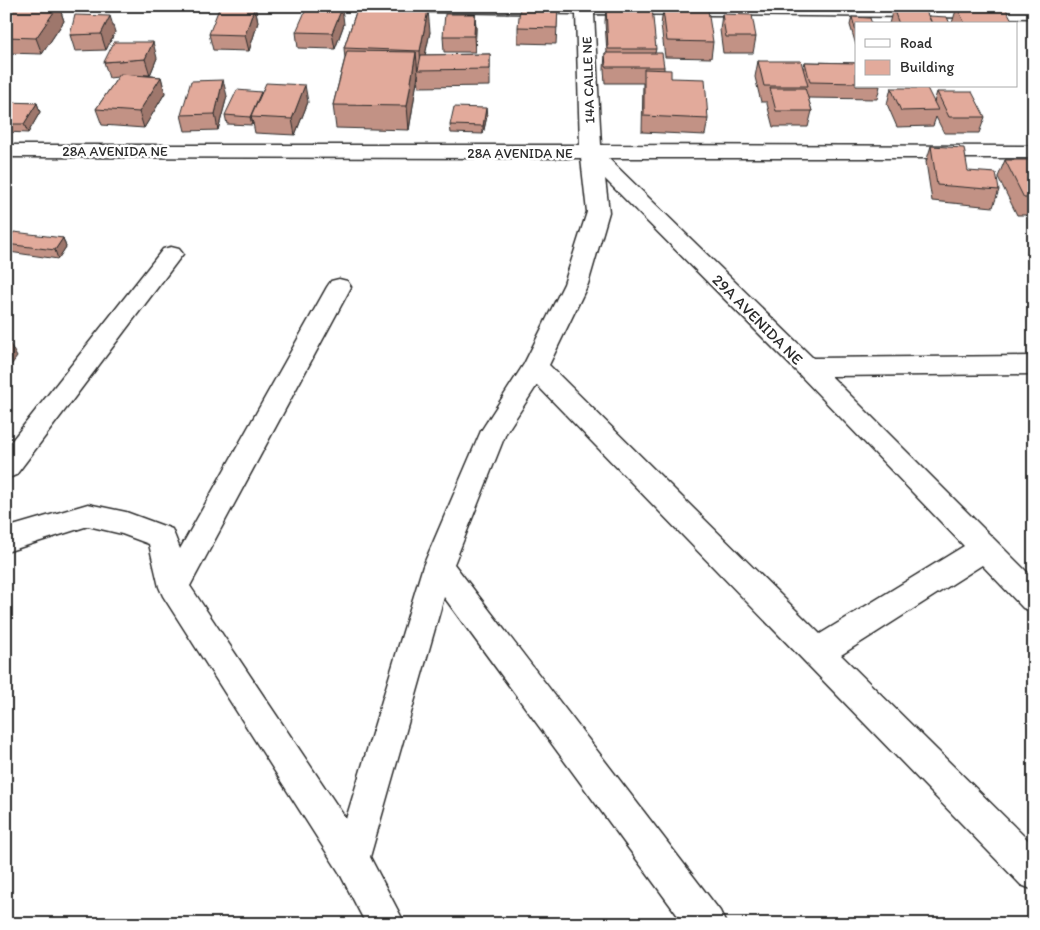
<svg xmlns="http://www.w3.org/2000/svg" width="1040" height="930" font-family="Itim,sans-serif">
<rect width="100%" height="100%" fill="#fff"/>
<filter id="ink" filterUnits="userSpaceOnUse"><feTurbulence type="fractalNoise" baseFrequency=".02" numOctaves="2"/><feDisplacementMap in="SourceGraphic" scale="10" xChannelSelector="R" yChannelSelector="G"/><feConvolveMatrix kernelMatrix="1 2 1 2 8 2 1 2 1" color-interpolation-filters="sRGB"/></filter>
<g filter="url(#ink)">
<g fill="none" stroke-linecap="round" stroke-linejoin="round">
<g stroke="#2b2b2b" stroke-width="3">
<g id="minor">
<path d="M354,6L1034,8V18L594,14L601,145L1034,146V158H608L813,358L1034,356V374L831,376L1034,579V612L1023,608L982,565L841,655L1034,846V890L1021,885L537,385L506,433L454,564L720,911L726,924H684L444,597L370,857L405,924H366L339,872L163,596L159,587L149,544L122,534L88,526L6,552V528L88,504L126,512L172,529L180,549L327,287L331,281L339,279L347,281L351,287L190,586L346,819L423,566L481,431L524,364L564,284L587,212L581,158L6,157V145H580L576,14L363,11L357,10ZM605,179L798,373L964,546L820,634L549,365L588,284L609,212Z"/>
<path d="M171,247L179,249L183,254L179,259L16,475L6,479V448L163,249Z"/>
</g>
</g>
<use href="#minor" fill="#fff" fill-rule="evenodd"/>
</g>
<g fill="#c29285" stroke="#2b2b2b">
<path d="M14,6H59L64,21L42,54L6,53V17Z"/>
<path d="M255,6L258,22L249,51L213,50L209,34Z"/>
<path d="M358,6H412V9L430,32L425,55L490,54V86L419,87L418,74L409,130L336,128L333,105L345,58L344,48Z"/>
<path d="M558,7L556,44L518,43V27Z"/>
<path d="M606,7L656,49L655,53L664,67V70L708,119L705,135L642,132L643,83H605L604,69L605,53H607L605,22Z"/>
<path d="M957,7L1014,24H952V23Z"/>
<path d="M893,8L929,16L950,24H889Z"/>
<path d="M663,10L713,42L711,58L665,57L661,25Z"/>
<path d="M1034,11V28L1030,21Z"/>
<path d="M475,14L476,29L475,52H444L443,36Z"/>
<path d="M722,14L756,37L753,53H723L720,30Z"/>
<path d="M852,17L856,24V45L850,25Z"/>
<path d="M344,24L335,49L298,48L296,32Z"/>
<path d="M115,32L106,50L75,51L70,35Z"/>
<path d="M157,58L150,75H144L161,77L165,93L144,128L102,125L96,109L118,77L109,78L104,62Z"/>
<path d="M758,61L803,71L805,62L856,63V86H880L877,99L808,98L812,111L808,127H773L767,104V102H761L755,77Z"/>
<path d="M891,88L934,102L937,92L985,117L979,133H944L936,117L933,126L897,127L887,104Z"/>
<path d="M261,92L262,93L308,102L295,135L255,133L253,123L252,125L227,124L225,115Z"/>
<path d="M227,96L218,130L185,131L181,115Z"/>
<path d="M6,103H37L40,112L28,133L6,132Z"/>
<path d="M487,116L483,134L451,133L450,125Z"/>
<path d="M931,146L968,171L999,190L993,207L932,201L926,162Z"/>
<path d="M1005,160H1034V215H1017L998,177Z"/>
<path d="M63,238L66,247L58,259L9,252L6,247V242Z"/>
</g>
<g fill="#9e776c" stroke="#2b2b2b">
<path d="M58,6H59L64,21L42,54L36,38Z"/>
<path d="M255,6L258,22L249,51L245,35Z"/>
<path d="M342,8L344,24L335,49L332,33Z"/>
<path d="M428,10L430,32L422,70H421L420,51Z"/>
<path d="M475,14L476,29L475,52L474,36Z"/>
<path d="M110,16L115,32L106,50L101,34Z"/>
<path d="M153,42L157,58L150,75L145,59Z"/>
<path d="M416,52L418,75L409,130L407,106Z"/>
<path d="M161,77L165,93L144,128L139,112Z"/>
<path d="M223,80L227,96L218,130L215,114Z"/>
<path d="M305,85L308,102L295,135L292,119Z"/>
<path d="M261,92L263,100L251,117L253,123L252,125L250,117Z"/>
<path d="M37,103L40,112L28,133L24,124Z"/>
<path d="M486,108L487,116L483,134V126Z"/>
<path d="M63,238L66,247L58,259L55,250Z"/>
<path d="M8,340L17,357L6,372V343Z"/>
</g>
<g fill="#e2aa9b" stroke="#2b2b2b">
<path d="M14,6H58L36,38L6,37V17Z"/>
<path d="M220,6H255L245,35L209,34Z"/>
<path d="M358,6H409V9L428,10L420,51L344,48Z"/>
<path d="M307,7L342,8L332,33L296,32Z"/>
<path d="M520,7H558L557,28L518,27Z"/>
<path d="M606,7H652L656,49H608Z"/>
<path d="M957,7H1005L1014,24H965Z"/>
<path d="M893,8L925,9L932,24H899Z"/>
<path d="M663,10H708L713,42L667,41Z"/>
<path d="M445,14H475L474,36H443Z"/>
<path d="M722,14L752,15L756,37H726Z"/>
<path d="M75,15L110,16L101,34L70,35Z"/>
<path d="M929,16L947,17L950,24H932Z"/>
<path d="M852,17L870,18L872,24H856V32Z"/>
<path d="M114,42H153L145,59L104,62Z"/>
<path d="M347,51L416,52L407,106L333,105Z"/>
<path d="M605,53H662L664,67H606Z"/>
<path d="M490,54V69L418,70L421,55Z"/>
<path d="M758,61H801L808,86H764Z"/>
<path d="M805,62L856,63V83L810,82Z"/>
<path d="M644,69L671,70V78L705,79L708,119L644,116Z"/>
<path d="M120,74L161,77L139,112L96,109Z"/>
<path d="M223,80L215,114L181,115L191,81Z"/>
<path d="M266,83L305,85L292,119L251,117Z"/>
<path d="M770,88H805L812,111H776Z"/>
<path d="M891,88H927L938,110L901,111Z"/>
<path d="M237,90L261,92L250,117L225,115Z"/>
<path d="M937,92H972L985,117H949Z"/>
<path d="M7,102L37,103L24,124H6Z"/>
<path d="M454,107L486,108L483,126L450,125Z"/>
<path d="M931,146L964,148L968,171L996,173L999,190L937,185Z"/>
<path d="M1005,160H1034V198H1024Z"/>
<path d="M14,232L63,238L55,250L6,244V242Z"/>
</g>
</g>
<g text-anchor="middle" stroke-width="5" stroke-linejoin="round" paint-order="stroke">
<g font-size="14" fill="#2b2b2b" stroke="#fff">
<text transform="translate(588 80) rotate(-92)" y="5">14A CALLE NE</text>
<text x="115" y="156">28A AVENIDA NE</text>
<text x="520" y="158">28A AVENIDA NE</text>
</g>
<g font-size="16" fill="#2b2b2b" stroke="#fff">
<text transform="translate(758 319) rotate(45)" y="6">29A AVENIDA NE</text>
</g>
</g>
<rect width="1040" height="930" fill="none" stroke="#fff" stroke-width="25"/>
<rect x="12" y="12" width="1015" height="905" fill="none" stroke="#2b2b2b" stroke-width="2" filter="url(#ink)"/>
<rect x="855" y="22" width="162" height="65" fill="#ffffff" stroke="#aaaaaa"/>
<rect x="865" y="39" width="25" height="8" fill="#ffffff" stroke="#aaaaaa"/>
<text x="900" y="48" font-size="15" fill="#2b2b2b">Road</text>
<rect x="865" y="60" width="25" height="15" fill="#e2aa9b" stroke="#aaaaaa"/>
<text x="900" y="72" font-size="15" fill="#2b2b2b">Building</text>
</svg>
